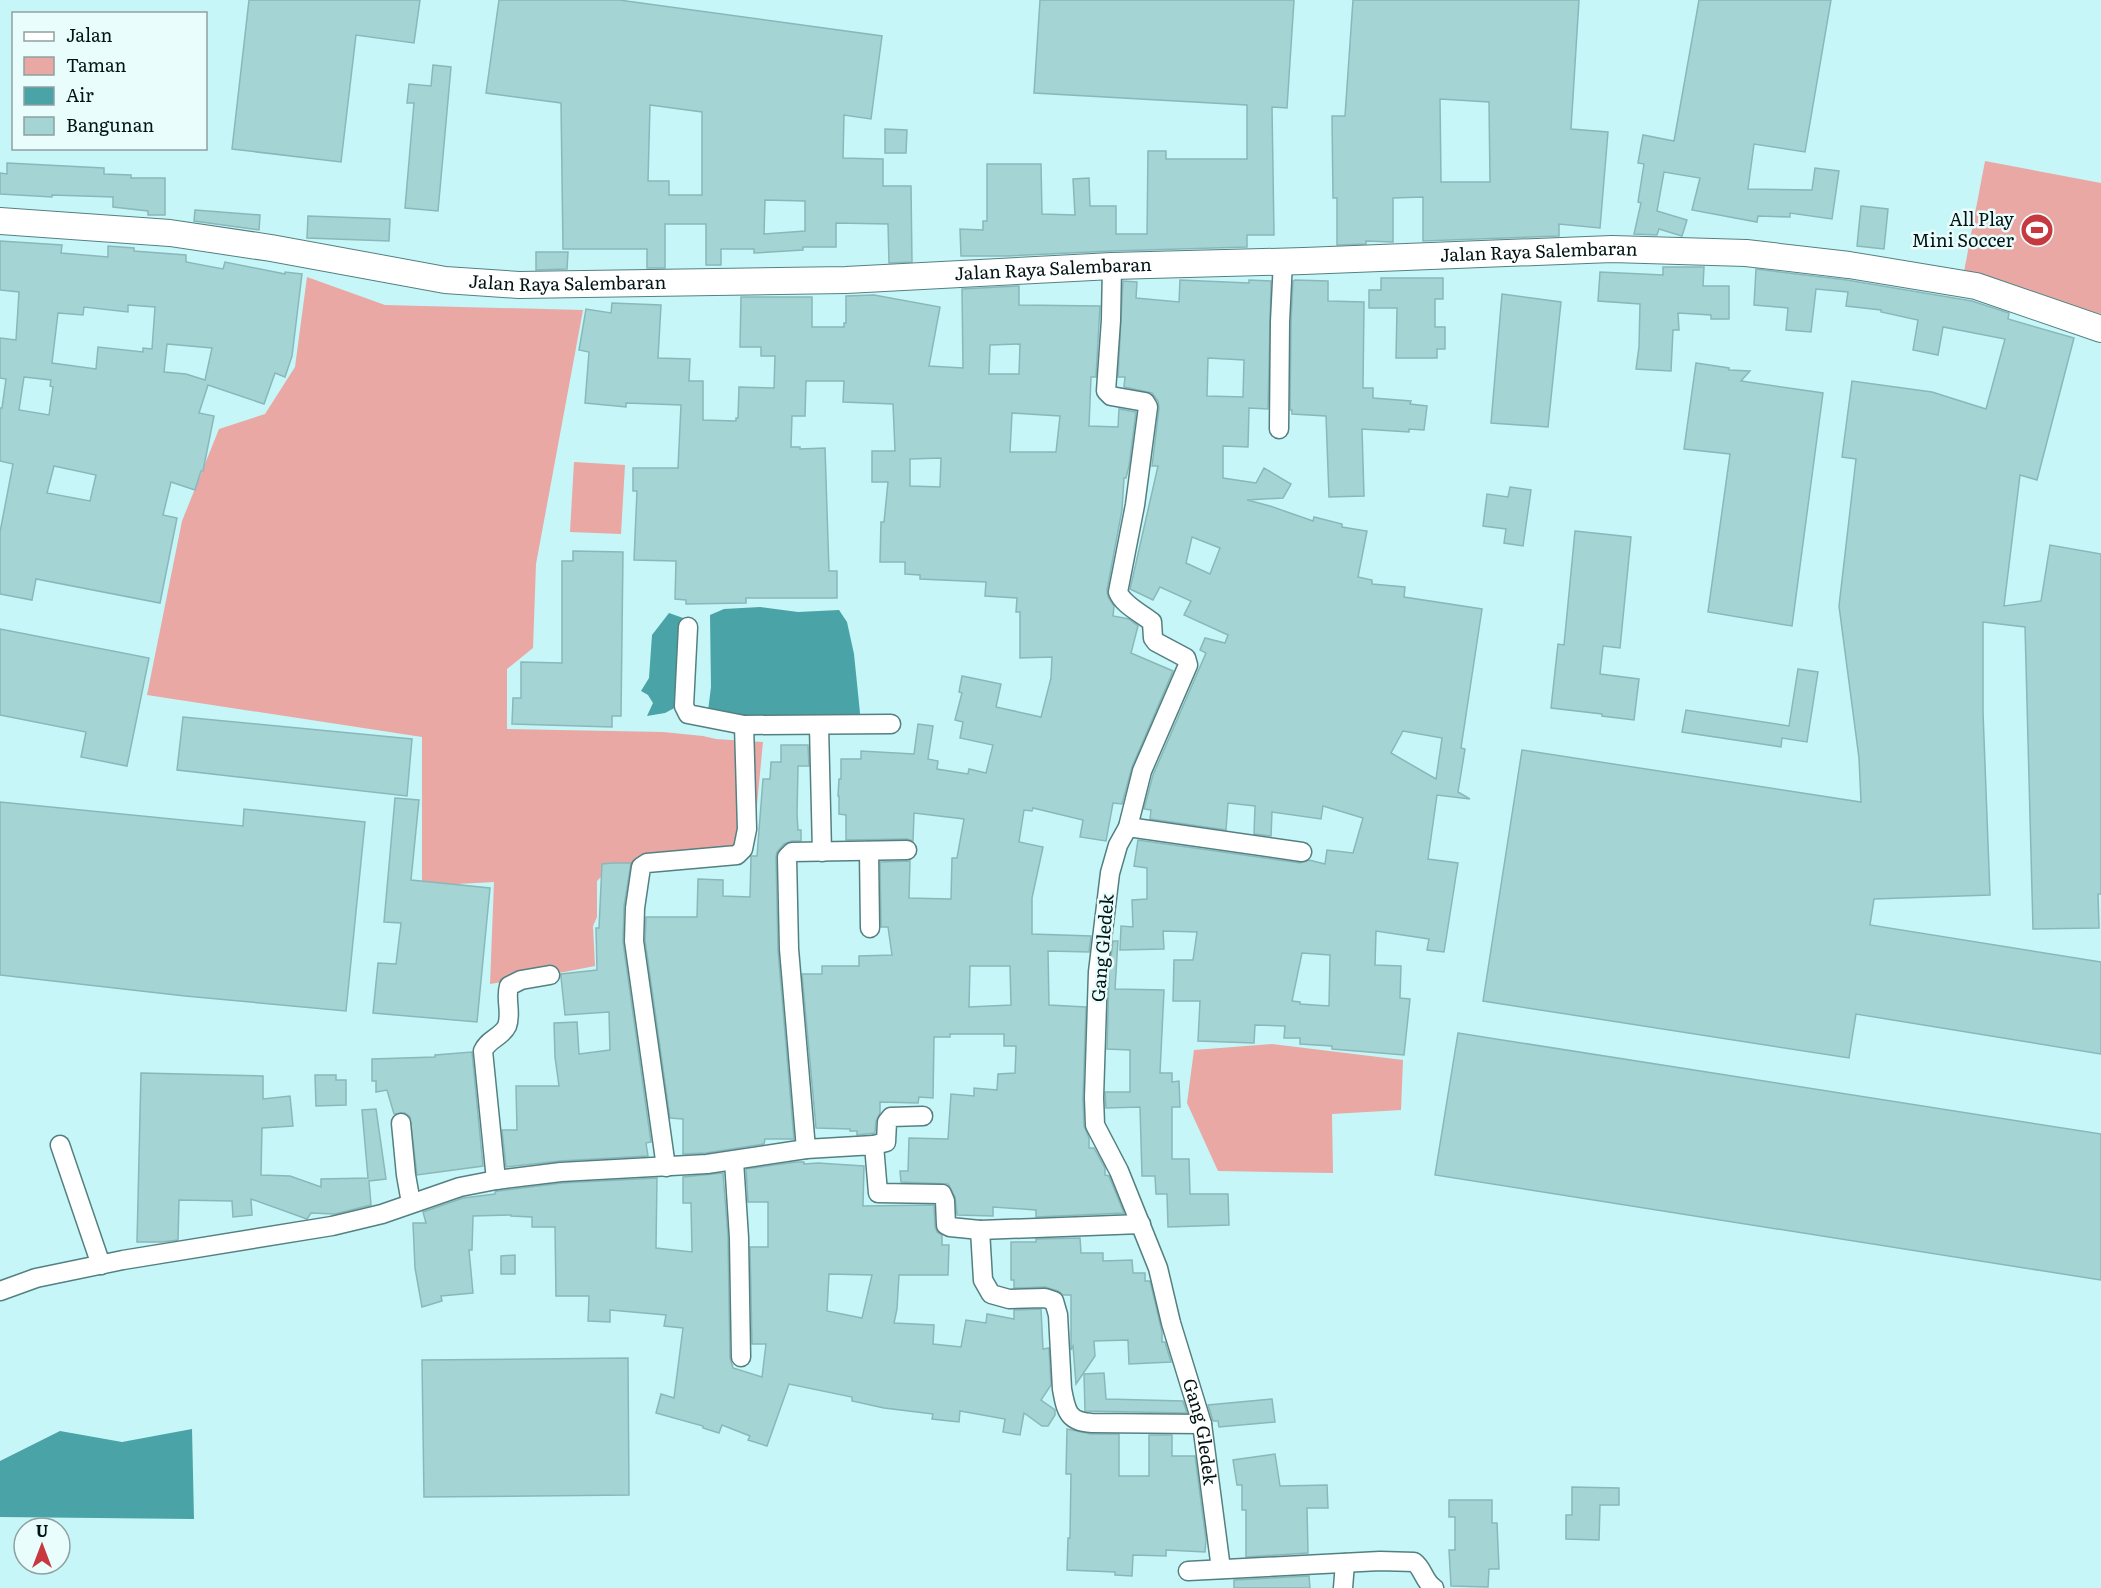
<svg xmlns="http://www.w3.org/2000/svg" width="2101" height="1588" font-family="Literata,serif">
<rect width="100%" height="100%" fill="#c6f6f7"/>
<g fill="#e9a8a4">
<path d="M1985,161L2101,183V314L1963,277Z"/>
<path d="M307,277L385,305L583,310L536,564L533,648L507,669V729L663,732L703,736L716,739L763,742L753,846L745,859L604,874L597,881V917L593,926L595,966L564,972L490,984L494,882L422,886V737L147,695L182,521L219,429L265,414L295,367Z"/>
<path d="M574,462L625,465L621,534L570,532Z"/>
<path d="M1272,1044L1403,1060L1401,1110L1332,1114L1333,1173L1218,1171L1187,1103L1194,1050Z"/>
</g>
<g fill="#4aa3a6">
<path d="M760,607L798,612L839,610L847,622L854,654L860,713L856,722L773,723L708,711L711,687L710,615L724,609Z"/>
<path d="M669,613L686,619L682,704L665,713L647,716L653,703L648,695L641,691L649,678L652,635Z"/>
<path d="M192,1429L194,1519L0,1517V1461L60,1431L122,1442Z"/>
</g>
<g fill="#a5d4d5" stroke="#8ab8ba" stroke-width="1.5" fill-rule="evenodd">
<path d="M249,0H420L414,43L356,35L341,162L232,149Z"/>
<path d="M499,0H619L882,36L871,119L844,115L843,158L883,159V186H911L912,262L889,263L888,224L836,223V247H803V250L754,253V249H721V265H706V224H665V268H647V249H563L561,103L486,93ZM650,105L702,112V195H669V181H648ZM765,200L805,201V231L764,234Z"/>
<path d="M1040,0H1294L1287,108L1272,107L1274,235H1247V247L1112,251L1008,256H961L960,229L983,230V221H987V164H1041L1042,214L1075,215L1073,179L1089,178L1090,206H1116V234H1147L1148,151H1166V159H1247V105L1034,93Z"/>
<path d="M1353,0H1579L1571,129L1608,132L1600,228L1559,224V236L1423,241V197L1393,198V242L1366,241V244L1337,245V198H1333L1332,116H1345ZM1440,99L1489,102L1490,182H1441Z"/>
<path d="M1699,0H1831L1805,152L1754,144L1748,189L1812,190L1815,168L1839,171L1832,219L1790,213V217L1758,216L1757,222L1692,210L1700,178L1664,172L1657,211L1687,220L1682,236L1659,229L1657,235L1634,234L1641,203L1638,202L1644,164L1638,163L1643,135L1674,141Z"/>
<path d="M433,65L451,67L438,211L405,208L414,103H407L409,84L431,86Z"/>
<path d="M885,129L907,130L906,153H885Z"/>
<path d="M7,163L104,168V174L131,175V178H165V215H148V211L113,207V197L52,195V197L0,194V173L7,174Z"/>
<path d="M1861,206L1888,209L1884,249L1857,246Z"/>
<path d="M195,210L260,215L259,230L194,221Z"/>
<path d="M308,216L390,219L389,241L307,238Z"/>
<path d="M0,241L62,245L61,253L108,257V246L134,248V251L186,255V262L223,269L225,262L285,274V272L302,274L292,356L285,377L275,373L264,404L208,385L199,413L214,416L203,471H201L195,490L171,482L163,515L177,518L160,603L36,579L32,600L0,594V532L13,464L0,461V408H2L6,379L0,378V338L16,340L19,292L0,290ZM128,305L155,307L152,349L143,348V352L98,347L96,369L52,363L58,313L83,315L84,307L128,312ZM167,344L212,348L205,380L186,374L164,372ZM24,377L51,380L50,386L53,387L49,415L19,410ZM54,466L96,475L90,501L47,493Z"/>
<path d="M536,252H568L567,269L536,270Z"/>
<path d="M1663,267H1704L1703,286H1729V319H1711V315L1678,313L1679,330H1673L1671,371L1636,369L1639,347L1640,304L1598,301L1600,272L1663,275Z"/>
<path d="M1756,269L1847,280L1972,301L2009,313L2008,319L2074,338L2037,480L2020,475L2004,606L2041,601L2050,545L2101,554V894H2098L2099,928L2033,929L2025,627L1983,622V712L1990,895L1874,899L1870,925L2101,962V1054L1856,1014L1849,1058L1483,1001L1522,750L1861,802L1859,758L1839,606L1856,459L1842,457L1852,381L1932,392L1986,409L2005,339L1943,327L1938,355L1913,350L1918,320L1881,312V310L1846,306L1848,292L1816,289L1811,332L1786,330L1788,308L1754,305Z"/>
<path d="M1381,278H1443V299H1435V327H1445V349H1437V358H1396L1397,308H1369V290H1381Z"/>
<path d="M1180,280L1249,283V280L1271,281L1268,409L1249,408L1248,447L1223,446V478L1256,483L1264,468L1291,484L1283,498L1247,500L1270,506L1313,521L1314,517L1342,524V527L1367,531L1358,577L1372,580V584L1405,587L1404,597L1482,609L1461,748L1465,749L1458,792L1470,799L1437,795L1428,859L1458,863L1444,952L1427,950L1429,939L1376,931L1375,965L1401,966L1400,998L1410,999L1404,1055L1332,1049V1046L1300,1044V1038H1284L1285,1026L1255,1025L1254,1043L1198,1041L1200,1001H1173L1174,960H1193L1197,932L1163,931L1164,949L1120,950L1121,926L1133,927L1132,900L1147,899V868L1134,866L1138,840L1300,863L1309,860L1325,864L1327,850L1353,853L1363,818L1323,806L1321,819L1272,812L1271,836L1254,834L1255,806L1228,803L1226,830L1150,819L1151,810L1144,809L1153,775L1206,653L1200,650L1205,638L1225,643L1228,635L1184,615L1191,601L1160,587L1153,600L1130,589L1158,466H1152L1159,408L1158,401L1152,393L1124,387L1125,377H1118L1123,281L1137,282L1136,298L1179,302ZM1208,358L1244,360L1243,397L1207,396ZM1192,537L1220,548L1210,574L1186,563ZM1403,731L1442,738L1436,779L1391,753ZM1302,953L1330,955L1329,1006L1300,1004V1002L1292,1001Z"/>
<path d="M1295,280L1328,281V301L1364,302L1363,388H1373V398L1411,401L1410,404L1427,406L1424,430L1409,429V432L1362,429L1364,496L1329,497L1326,416L1292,414V410H1290L1291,322L1293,281Z"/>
<path d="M1019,286V305L1100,306L1096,377H1091L1089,426L1118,427L1119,409L1136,412L1129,466L1126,478H1124L1122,510L1107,590L1108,597L1114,606L1113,616L1129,619L1138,626L1131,653L1173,671L1132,767L1122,804L1113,803L1106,841L1080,837L1083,820L1033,808L1032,811L1024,810L1019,842L1043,847L1032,898V934L1091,936L1089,952L1048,951L1049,1005L1086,1007L1083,1098L1084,1126L1089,1138V1148H1094L1105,1168V1175L1109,1176L1124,1213L1036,1217V1210L993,1207V1216L957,1215L955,1197L948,1184L901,1182L900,1171H908L909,1138L948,1139L951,1094L974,1096V1088L997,1090L998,1074L1015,1073L1016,1046H1004V1034H950V1037H934L933,1098L919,1097L918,1103L880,1102V1113L876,1121L875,1133L857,1135V1131H850V1129L816,1128L802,974H822V966H859V956L892,955L888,927H881L880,862L910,861L909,898L951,899L952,858H957L964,819L914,813L913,841L907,839L846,840V815L839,814V796H838L839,779H841V759H861V751L914,754L918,724L933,726L928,759L938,761L937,769L968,774L969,769L986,773L993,745L960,738L963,722L955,720L962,693L959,692L962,676L1001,684L996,707L1041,717L1051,678L1052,657L1020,658V612H1016L1017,598L985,596L986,582L920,579V575L905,574V562H880L881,522H884L888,482H872V451H895L893,404L843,402L844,381H806L805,416H792L791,447H800V449L825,448L829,571H837V598H746V603L686,604V600L675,599L676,561L634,560L637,491H633V468H678L681,405L626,403V407L585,403L589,352L579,350L586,309L611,313L612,303L661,305L658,358L690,359L689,381H703V420L736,421V418H738L739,387L774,388L775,356H761V347H740L741,297H812V327H844V323H846V296L874,295L940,307L929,366L963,368L962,289ZM1020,344L1019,374H989L990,345ZM1012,413L1060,416L1056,452H1010ZM941,458L940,487L910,486V459ZM970,966H1010L1011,1005L969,1007Z"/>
<path d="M1502,294L1561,302L1548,427L1491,423Z"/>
<path d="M1696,363L1729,368V370L1750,371L1741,381L1823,393L1792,626L1708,612L1730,454L1684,449Z"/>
<path d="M1510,487L1531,490L1523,546L1504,543L1506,529L1483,526L1487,494L1508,497Z"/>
<path d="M1575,531L1631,537L1620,648L1603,646L1600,674L1639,679L1634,720L1602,716V714L1551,708L1558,644L1564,645Z"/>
<path d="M573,551L623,552L621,716H612V727L512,724L513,698H521V662L562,663V561H573Z"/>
<path d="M0,629L149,658L127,766L81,757L86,732L0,715Z"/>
<path d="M1798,669L1818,672L1807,742L1782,738L1781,747L1682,732L1686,710L1789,726Z"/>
<path d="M183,717L412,739L407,796L177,770Z"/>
<path d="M781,745H808L809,766H798L797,814L798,830H801V841H792L784,844L777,852L776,857L778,950L794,1139H765L764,1144L706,1153L683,1154V1119L670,1118L645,940L646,917H697L698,879L723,880V896L750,897L751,856H757L763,779H770L771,762H781Z"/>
<path d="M395,798L419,800L411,880L490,888L477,1022L373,1013L378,963L396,964L401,923L384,922Z"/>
<path d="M0,802L243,826L244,809L365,822L346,1011L185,996L0,975Z"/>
<path d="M613,863H631L624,906L623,942L651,1142L646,1143L648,1156L560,1161L506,1167L502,1130H517L516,1086H559L555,1057L554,1023L577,1022L579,1054L610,1050L609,1012L565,1015L561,977V974L597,970L596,928H599L602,864Z"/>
<path d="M1113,941H1118L1115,989L1164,990L1160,1073H1172V1082L1179,1081L1180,1107H1172V1159H1189L1190,1194H1228L1229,1225L1168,1227L1167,1194H1156L1155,1176H1142L1140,1107L1106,1108L1105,1092H1130V1050L1107,1049L1109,973Z"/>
<path d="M1458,1033L2101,1134V1280L1435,1175Z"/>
<path d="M472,1052L483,1166L417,1175L410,1117L405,1113L394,1114L387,1090L376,1092V1081H372V1059L435,1057V1055Z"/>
<path d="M141,1073L263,1076V1099L290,1096L293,1126L262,1128L261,1175L290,1176L321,1187V1179L368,1178L362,1110L376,1109L386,1179L369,1181L371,1205L335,1214L311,1213L307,1219L251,1199L252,1215L233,1217L232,1201L179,1200L178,1240L162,1242H137Z"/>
<path d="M315,1075H336V1080H346V1105L316,1106Z"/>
<path d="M796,1162H804V1164L818,1163L864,1166L863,1206L934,1205L935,1226L937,1232L942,1235V1245H949L948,1275H899L897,1309L894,1323L934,1325L933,1344L961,1347L966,1320L986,1323L987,1314L1014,1319V1310L1041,1309L1043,1349L1049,1348L1051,1385L1041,1400L1055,1410V1415L1048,1426H1042L1024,1413L1020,1435L1003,1432L1005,1419L960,1411L959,1422L932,1419L933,1414L884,1408L852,1401V1397L789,1384L767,1446L748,1440L750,1436L722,1425L719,1433L703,1428V1426L656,1413L661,1394L674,1398L683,1328L664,1326L666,1315L610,1310V1322L588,1321L589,1296H556L555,1227H532V1217L511,1216V1215L473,1216L472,1250H469L473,1293L441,1296L442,1301L422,1307L415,1268L413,1223H426L423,1212L463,1198L495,1194V1192L498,1191L562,1183L657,1178L656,1248L692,1252L691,1203H683V1177L723,1173L728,1236L730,1358L733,1368L762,1377L766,1344H752L750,1247H768V1202H748L746,1169ZM829,1274L872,1275L862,1318L827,1311Z"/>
<path d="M1080,1238L1081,1253H1103V1261L1132,1260L1133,1273H1145V1281H1150L1162,1332V1342H1165L1171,1362L1129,1364L1128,1340L1094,1341L1095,1356L1076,1384L1073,1346L1071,1350V1295H1063L1058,1291L1045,1287L1014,1288V1280H1011V1242H1036V1239Z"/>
<path d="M515,1255V1274H501V1256Z"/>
<path d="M628,1358L629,1495L424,1497L422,1360Z"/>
<path d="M1104,1373L1106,1399L1183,1401L1187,1413L1085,1411L1084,1374Z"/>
<path d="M1272,1399L1275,1422L1219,1427L1218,1421H1213L1208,1405Z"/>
<path d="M1067,1429L1091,1434H1119V1476H1149V1435H1172V1456H1195L1206,1540L1205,1552L1166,1550V1556L1133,1555L1132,1576L1115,1575V1572L1067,1570L1068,1538H1070L1071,1474H1066Z"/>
<path d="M1275,1454L1280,1486L1327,1485L1328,1508H1307L1308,1553L1246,1557V1510H1242V1485H1237L1233,1460Z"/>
<path d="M1572,1487L1619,1488V1505H1600L1599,1540L1566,1539V1515H1572Z"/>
<path d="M1449,1500H1492V1523H1497L1499,1569H1489L1488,1587L1451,1586L1449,1550H1455V1517H1449Z"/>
<path d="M1309,1576L1310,1588H1234V1580Z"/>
</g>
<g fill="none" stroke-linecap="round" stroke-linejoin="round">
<g stroke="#548081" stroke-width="21">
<g id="minor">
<path id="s1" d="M1112,266L1111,320L1106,391L1111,396L1145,402L1148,407L1135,505L1118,592C1123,605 1141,613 1152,622L1153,638L1156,642L1186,658L1188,665L1142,771L1128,827L1118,845L1110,873L1098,972L1094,1098L1095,1125L1119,1171L1158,1268L1171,1323L1202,1424L1221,1569"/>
<path d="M1279,429L1280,322L1283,261"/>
<path d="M688,627L684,706L688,714L744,725L891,724"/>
<path d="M819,726L822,852"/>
<path d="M1128,827L1302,852"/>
<path d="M907,850L792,852L787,857L789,949L806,1149L874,1145L878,1193L942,1194L945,1201L946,1225L950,1227L980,1230L983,1280L991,1294L1009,1299L1045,1298L1054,1301L1058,1315L1062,1389C1066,1411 1068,1422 1092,1423L1202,1424"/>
<path d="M869,851L870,928"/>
<path d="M401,1123L406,1175L411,1203"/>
<path d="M60,1145L101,1265"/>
<path d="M874,1145L886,1142L887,1122L891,1117L923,1116"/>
<path d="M734,1161L739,1238L741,1357"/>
<path d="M666,1167L634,941L635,908L641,867L647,863L737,855L743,849L747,829L744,725"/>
<path d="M496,1180L483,1051C488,1039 502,1037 507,1026C512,1013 505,999 509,986L521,980L550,975"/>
<path d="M980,1230L1141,1224"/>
<path d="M0,1291L36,1278L123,1260L332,1226L382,1214L460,1187L496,1180L561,1172L707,1164L806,1149"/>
<path d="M1188,1571L1380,1561L1414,1562C1423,1568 1424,1582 1434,1588"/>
<path d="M1343,1588L1345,1563"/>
</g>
</g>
<g stroke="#548081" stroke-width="28">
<g id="secondary">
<path id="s2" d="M0,221L170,233L271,248L445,280L519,285L846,280L1112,266L1304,261L1612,249L1746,253L1849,265L1976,286L2101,329"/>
</g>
</g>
<use href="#minor" stroke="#fff" stroke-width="18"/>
<use href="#secondary" stroke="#fff" stroke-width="26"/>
</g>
<defs>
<g id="stadium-disc" transform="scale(1.725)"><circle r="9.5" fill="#c7383f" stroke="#eafdfd"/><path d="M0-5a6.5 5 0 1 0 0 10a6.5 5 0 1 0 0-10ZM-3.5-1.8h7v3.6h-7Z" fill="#fff"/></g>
</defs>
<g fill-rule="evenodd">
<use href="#stadium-disc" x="2037" y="230"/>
</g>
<g text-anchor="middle" stroke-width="5" stroke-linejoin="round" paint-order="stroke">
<g font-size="18" fill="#031414" stroke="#eafdfd" text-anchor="end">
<text x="2014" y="226">All Play<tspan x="2014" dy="21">Mini Soccer</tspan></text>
</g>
<g font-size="18" fill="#031414" stroke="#eafdfd">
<text dy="6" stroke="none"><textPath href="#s2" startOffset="1544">Jalan Raya Salembaran</textPath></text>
<text dy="6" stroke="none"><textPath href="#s2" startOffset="1058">Jalan Raya Salembaran</textPath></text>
<text dy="6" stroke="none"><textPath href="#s2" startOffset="572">Jalan Raya Salembaran</textPath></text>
<text transform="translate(1103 948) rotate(-85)" y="6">Gang Gledek</text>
<text dy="6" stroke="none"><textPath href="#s1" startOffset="1270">Gang Gledek</textPath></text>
</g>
</g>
<rect x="12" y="12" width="195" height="138" fill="#eafdfd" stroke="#8ea0a0" stroke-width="1.5"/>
<rect x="24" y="32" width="30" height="9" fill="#ffffff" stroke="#8ea0a0" stroke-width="1.5"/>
<text x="66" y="42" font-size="18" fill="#031414">Jalan</text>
<rect x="24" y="57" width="30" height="18" fill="#e9a8a4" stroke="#8ea0a0" stroke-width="1.5"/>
<text x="66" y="72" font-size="18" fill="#031414">Taman</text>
<rect x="24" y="87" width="30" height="18" fill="#4aa3a6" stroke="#8ea0a0" stroke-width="1.5"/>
<text x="66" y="102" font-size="18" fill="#031414">Air</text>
<rect x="24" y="117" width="30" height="18" fill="#a5d4d5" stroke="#8ea0a0" stroke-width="1.5"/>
<text x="66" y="132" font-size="18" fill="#031414">Bangunan</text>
<g transform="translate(42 1546)"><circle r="28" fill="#eafdfd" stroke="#8ea0a0" stroke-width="1.5"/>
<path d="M0-4.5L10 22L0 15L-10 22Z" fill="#c7383f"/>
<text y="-9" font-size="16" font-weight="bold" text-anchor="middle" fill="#031414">U</text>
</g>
</svg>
